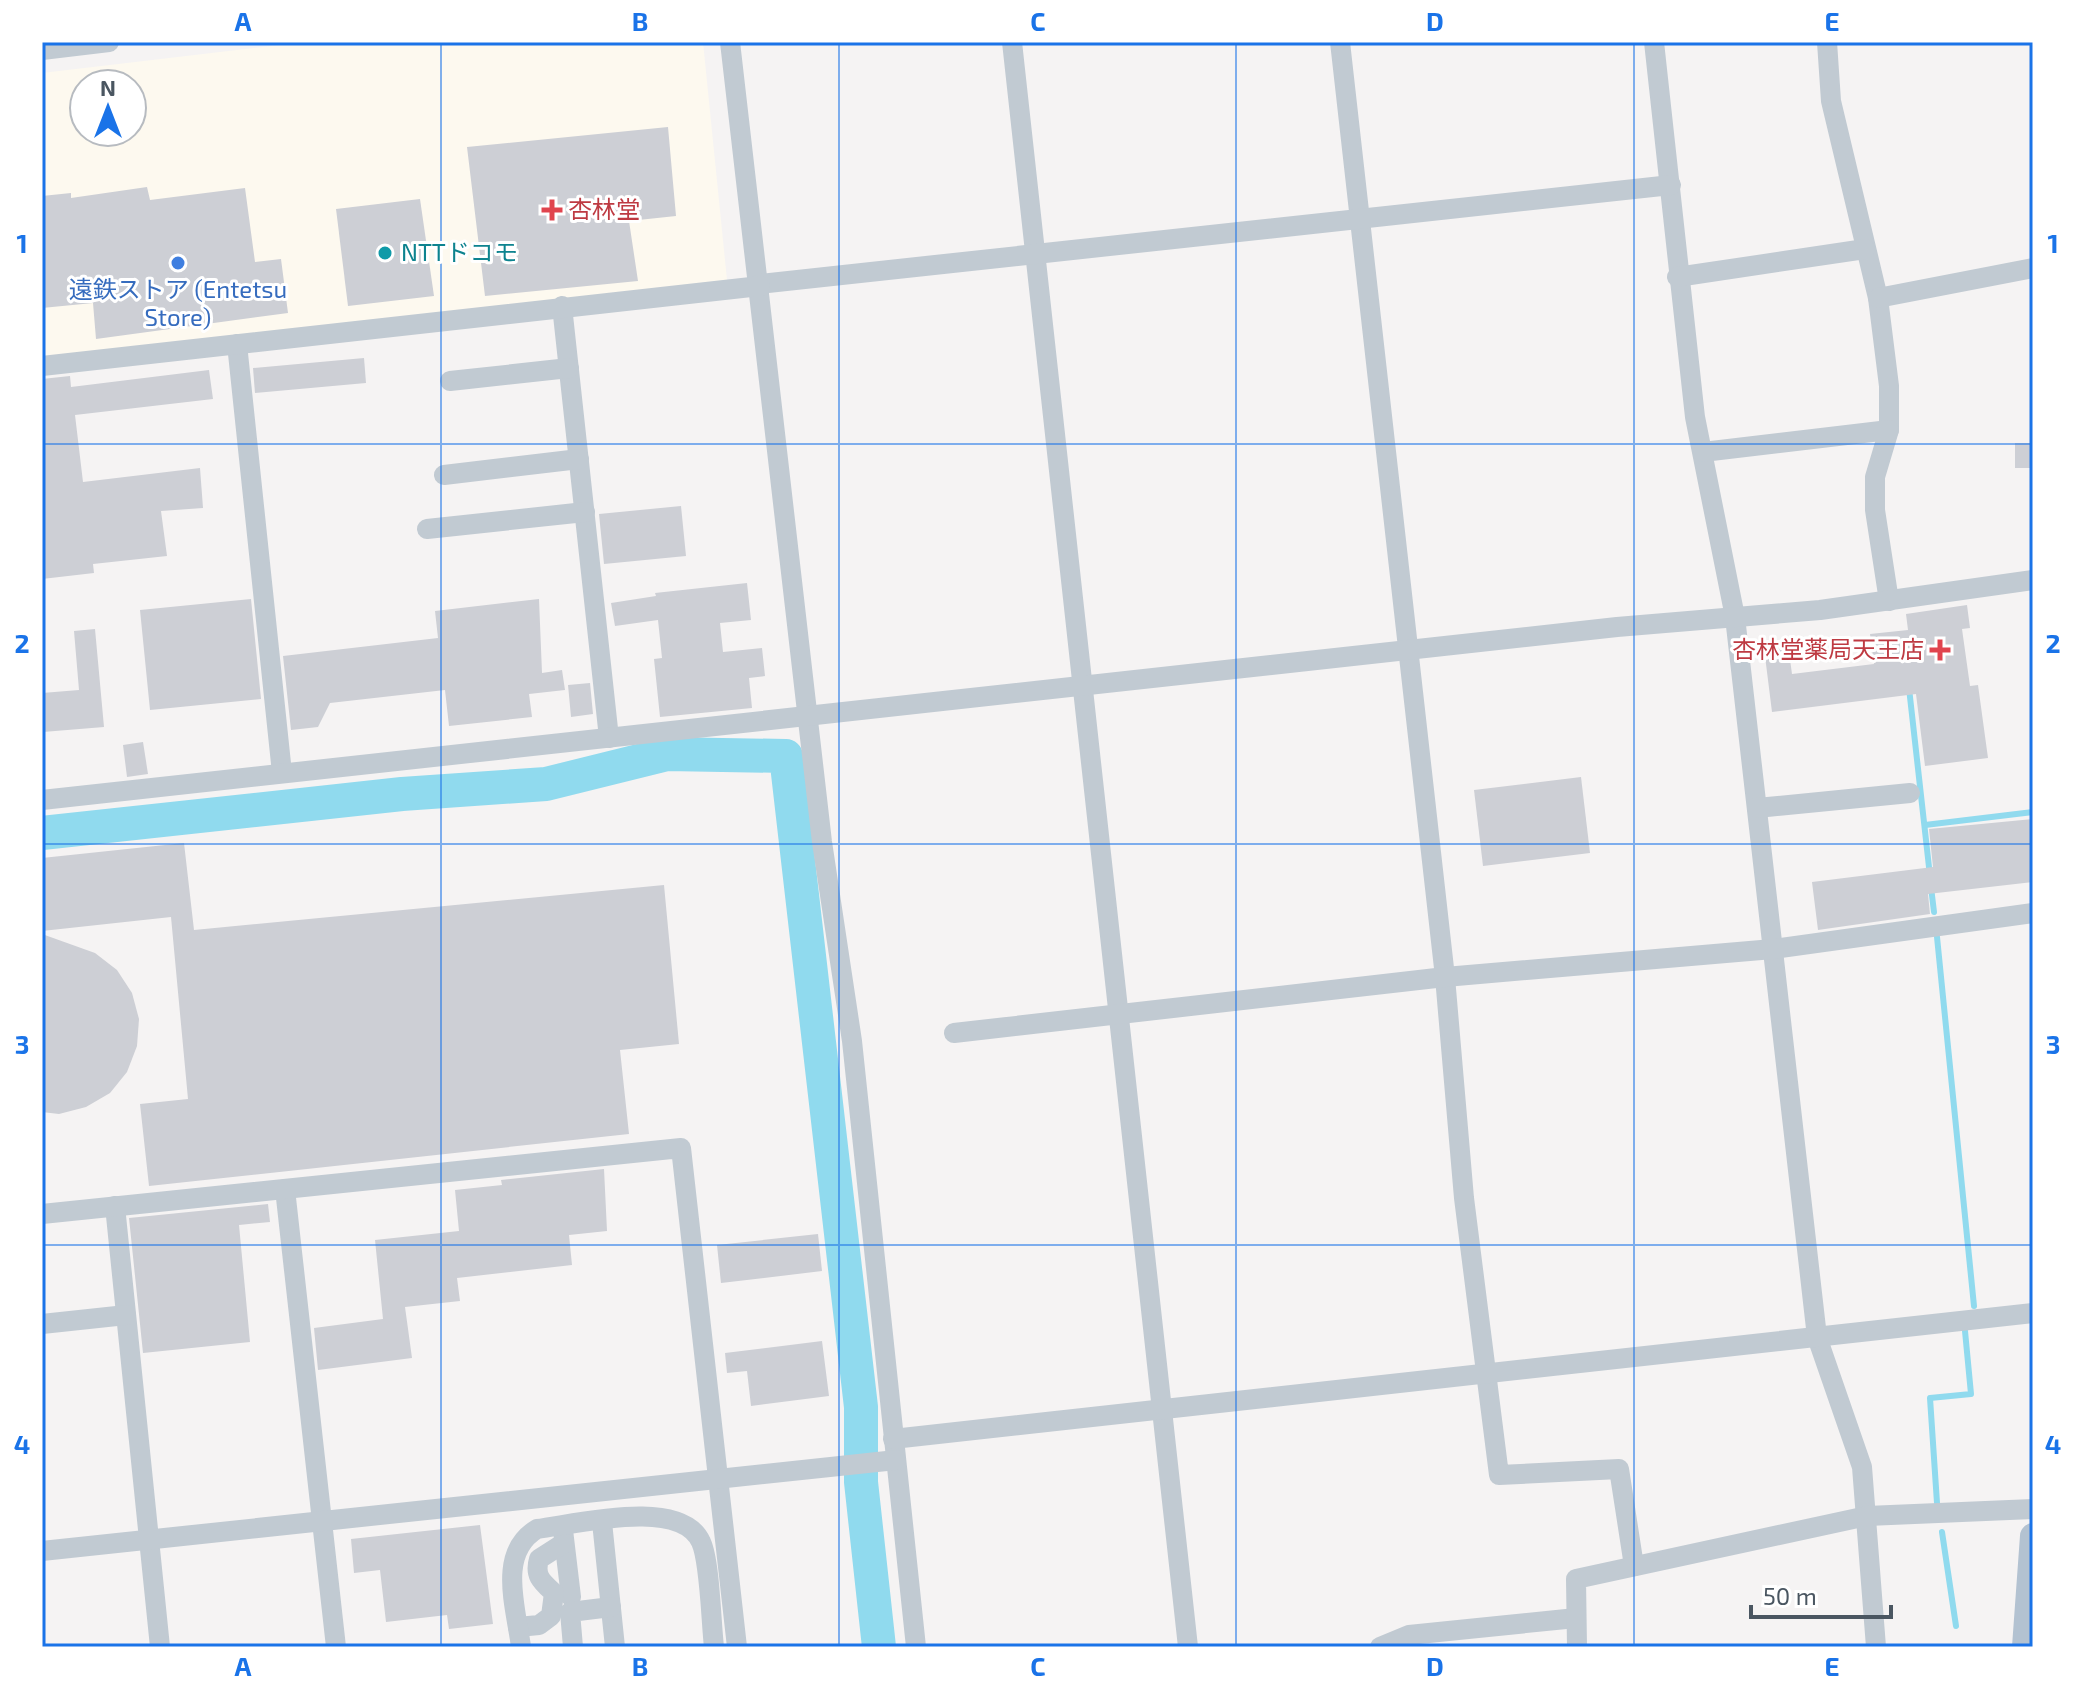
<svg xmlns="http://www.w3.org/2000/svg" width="2075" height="1689" font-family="'Exo 2','Noto Sans JP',sans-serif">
<rect width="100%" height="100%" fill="#f5f3f3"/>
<path fill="#fdf9ef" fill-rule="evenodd" d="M306,42H703L727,280L42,359V73ZM84,84H132V132H84Z"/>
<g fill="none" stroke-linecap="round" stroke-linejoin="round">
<g stroke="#90daee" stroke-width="6">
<path d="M1909,688L1930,876"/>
<path d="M1925,825L2033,812"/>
<path d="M1931,887L1934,912"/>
<path d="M1937,937L1974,1306"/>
<path d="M1937,1503L1930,1398L1971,1394L1965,1331"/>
<path d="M1942,1532L1956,1626"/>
</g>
<path stroke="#90daee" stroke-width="34" d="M42,833L402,794L546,784L667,754L786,756L861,1407V1482L879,1647"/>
</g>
<g fill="#cdcfd5">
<path d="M668,127L676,216L629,221L638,281L485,296L467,147Z"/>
<path d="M147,187L150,200L245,188L255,262L281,259L288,313L96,339L93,303L42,308V196L71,193V198Z"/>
<path d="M420,199L434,296L348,306L336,209Z"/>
<path d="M364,358L366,383L255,393L253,368Z"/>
<path d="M209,370L213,399L75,415L83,482L200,468L203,508L161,511L167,556L93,564L94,573L42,579V379L70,376L71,387Z"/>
<rect x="2015" y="443" width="18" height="25"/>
<path d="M681,506L686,556L604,564L599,514Z"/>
<path d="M747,583L751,620L720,623L723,652L762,648L765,676L749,678L752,708L660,717L654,659L662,658L658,620L615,626L611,603L656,596L655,593Z"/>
<path d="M251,599L261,699L150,710L140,610Z"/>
<path d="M539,599L542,673L562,670L565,690L529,694L532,717L449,726L445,690L330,703L318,727L291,730L283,656L438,638L435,611Z"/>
<path d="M1967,605L1970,628L1962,629L1970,686L1978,685L1988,758L1925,766L1916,694L1772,712L1764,648L1788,645L1792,674L1874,664L1870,634L1908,630L1906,614Z"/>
<path d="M95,629L104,727L43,732L42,693L79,690L74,631Z"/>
<path d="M590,683L593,714L571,717L568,685Z"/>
<path d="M143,742L148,774L127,777L123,745Z"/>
<path d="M1581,777L1590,853L1483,866L1474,790Z"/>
<path d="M2033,819V882L1928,894L1930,914L1818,930L1812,882L1933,867L1929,829Z"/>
<path d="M184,843L194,930L664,885L679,1044L620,1050L629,1134L149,1186L140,1104L188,1099L171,917L42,931V858Z"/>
<path d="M42,934L95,953L117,970L132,993L139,1019L137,1046L127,1072L110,1093L86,1107L59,1114L42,1112Z"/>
<path d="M604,1169L607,1231L569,1235L572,1265L457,1278L460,1301L405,1307L412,1358L318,1370L314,1328L383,1319L375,1240L459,1231L455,1190L502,1185L501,1180Z"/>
<path d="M268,1204L270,1222L239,1225L250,1342L143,1353L129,1218Z"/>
<path d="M818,1234L822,1271L721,1283L717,1245Z"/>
<path d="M822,1341L829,1396L751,1406L747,1371L727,1373L725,1353Z"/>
<path d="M480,1525L493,1624L449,1629L447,1615L386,1622L380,1570L354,1573L351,1539Z"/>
</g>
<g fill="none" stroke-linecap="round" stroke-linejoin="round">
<g stroke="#c1cad2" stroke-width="20">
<path d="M730,42L822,842L852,1041L916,1647"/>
<path d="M1012,42L1188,1647"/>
<path d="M1340,42L1445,977L1464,1198L1499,1475L1619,1469L1634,1566"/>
<path d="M1654,42L1695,417L1735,617L1817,1337L1862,1467L1876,1647"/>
<path d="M1827,42L1831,101L1878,298L1889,386V430L1875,477V510L1889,601"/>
<path d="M42,50L109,42"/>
<path d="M1677,277L1865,249"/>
<path d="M760,284L1671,185"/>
<path d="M1878,298L2033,268"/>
<path d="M562,306L609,738"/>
<path d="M237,344L282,773"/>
<path d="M42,366L760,286"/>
<path d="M450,381L569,368"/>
<path d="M1703,452L1889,430"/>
<path d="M444,475L579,459"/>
<path d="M427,529L585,512"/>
<path d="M42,800L1617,627L1820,610L2033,580"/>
<path d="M1757,808L1910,793"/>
<path d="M954,1033L1445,977L1773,949L2033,913"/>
<path d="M285,1189L336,1647"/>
<path d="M115,1206L160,1647"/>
<path d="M42,1214L681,1148L737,1647"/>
<path d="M42,1324L126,1315"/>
<path d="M893,1439L2033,1313"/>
<path d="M602,1522L615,1647"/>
<path d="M563,1530L571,1597"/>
<path d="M42,1551L896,1460"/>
<path d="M518,1627L539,1625L551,1616L554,1593C542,1582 534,1576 539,1559L564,1543"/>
<path d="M521,1647C516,1607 497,1553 537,1529C577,1524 681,1497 701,1542C710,1561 711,1622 714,1647"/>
<path d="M573,1647L570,1612L611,1607"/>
<path d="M1380,1647L1409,1635L1576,1618"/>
<path d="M1577,1647L1576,1579L1867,1516L2033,1509"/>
</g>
<path stroke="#b3c2d1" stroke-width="26" d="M2025,1647L2033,1536"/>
</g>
<path fill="none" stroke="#1a73e8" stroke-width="2" stroke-opacity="0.55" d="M441,42V1647M839,42V1647M1236,42V1647M1634,42V1647M42,444H2033M42,844H2033M42,1245H2033"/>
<g fill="#e0444e" stroke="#fff" stroke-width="3">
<path d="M548 198h8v8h8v8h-8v8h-8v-8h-8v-8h8z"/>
<path d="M1936 638h8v8h8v8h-8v8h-8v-8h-8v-8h8z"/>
</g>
<circle fill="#0f9aa8" stroke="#fff" stroke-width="3" cx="385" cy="253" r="8"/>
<circle fill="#3f7fe0" stroke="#fff" stroke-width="3" cx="178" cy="263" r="8"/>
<g text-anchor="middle" stroke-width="6" stroke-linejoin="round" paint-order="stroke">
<g font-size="24" fill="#be3a42" stroke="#fff" text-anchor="start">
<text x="568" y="218">杏林堂</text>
<text x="1924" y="658" text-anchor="end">杏林堂薬局天王店</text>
</g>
<g font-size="24" fill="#0d838f" stroke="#fff" text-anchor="start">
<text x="401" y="261">NTTドコモ</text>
</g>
<g font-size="24" fill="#366cbe" stroke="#fff">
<text x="178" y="298">遠鉄ストア (Entetsu<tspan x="178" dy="28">Store)</tspan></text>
</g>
</g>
<rect width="2075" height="1689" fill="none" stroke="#ffffff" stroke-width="88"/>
<g transform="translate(108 108)"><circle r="38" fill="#ffffff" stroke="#b7bbc0" stroke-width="2"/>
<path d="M0-6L14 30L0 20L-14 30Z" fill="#1a73e8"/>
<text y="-12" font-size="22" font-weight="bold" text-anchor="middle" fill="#4a5661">N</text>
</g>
<path d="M1751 1605v12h140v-12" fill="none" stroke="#4a5661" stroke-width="4"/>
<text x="1763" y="1605" font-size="24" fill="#4a5661" stroke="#ffffff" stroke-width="6" paint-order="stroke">50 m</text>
<rect x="44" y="44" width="1987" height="1601" fill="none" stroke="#1a73e8" stroke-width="3"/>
<g font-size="26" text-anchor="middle" font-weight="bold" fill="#1a73e8">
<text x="243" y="31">A</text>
<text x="640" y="31">B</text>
<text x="1038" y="31">C</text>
<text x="1435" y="31">D</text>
<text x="1832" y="31">E</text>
<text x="22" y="253">1</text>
<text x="2053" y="253">1</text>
<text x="22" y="653">2</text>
<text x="2053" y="653">2</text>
<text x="22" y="1054">3</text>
<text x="2053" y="1054">3</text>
<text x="22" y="1454">4</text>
<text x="2053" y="1454">4</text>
<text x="243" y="1676">A</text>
<text x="640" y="1676">B</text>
<text x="1038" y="1676">C</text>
<text x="1435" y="1676">D</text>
<text x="1832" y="1676">E</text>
</g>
</svg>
